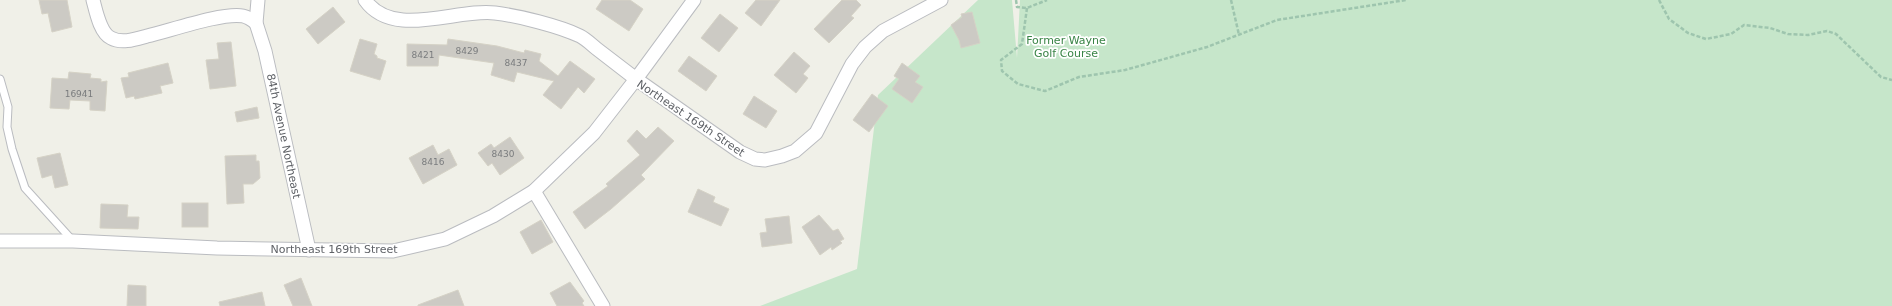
<svg xmlns="http://www.w3.org/2000/svg" width="1892" height="306" font-family="'DejaVu Sans',sans-serif">
<rect width="100%" height="100%" fill="#f0f0e8"/>
<path fill="#c6e6ca" d="M978,0H1012L1017,58L1020,0H1892V306H760L857,269L878,95Z"/>
<g fill="#cccac4" stroke="#d5d2c6">
<path d="M39,0H67L72,27L52,32L48,13L42,14Z"/>
<path d="M602,0H630L643,9L629,31L596,9Z"/>
<path d="M756,0H780L761,26L745,13Z"/>
<path d="M842,0H856L861,5L851,16L854,18L829,43L814,29Z"/>
<path d="M333,7L345,22L318,44L306,29Z"/>
<path d="M972,12L980,43L961,48L959,40L951,25L962,17L961,14Z"/>
<path d="M720,14L738,28L719,52L701,38Z"/>
<path d="M360,39L377,44L374,54L377,56V58L386,61L380,80L350,71Z"/>
<path d="M448,39L497,46L524,53L525,50L541,54L539,61L558,76L570,61L595,79L584,93L578,87L561,109L543,95L554,81L517,72L514,82L491,75L494,63L439,55L438,66H407V44L447,45Z"/>
<path d="M231,42L236,86L210,89L206,60L219,59L217,43Z"/>
<path d="M794,52L810,66L803,74L808,78L796,93L774,75Z"/>
<path d="M689,56L717,76L706,91L678,71Z"/>
<path d="M168,63L173,83L160,86L162,93L135,99L134,96L126,98L121,78L129,77L128,73Z"/>
<path d="M902,63L920,76L915,82L923,87L912,103L892,89L899,79L894,76Z"/>
<path d="M69,72L91,74L90,78L101,79V82L107,81L105,111L90,110V101L70,100L69,109L50,108L52,78L68,79Z"/>
<path d="M872,94L888,106L869,132L853,120Z"/>
<path d="M754,96L777,111L766,128L743,114Z"/>
<path d="M257,107L259,118L237,122L235,112Z"/>
<path d="M658,127L674,141L641,175L645,179L611,209L585,229L573,212L608,186L606,184L640,155L627,141L637,130L646,139Z"/>
<path d="M510,137L524,158L500,175L492,163L488,166L478,153L491,144L494,148Z"/>
<path d="M433,145L438,155L449,149L457,165L423,184L409,158Z"/>
<path d="M60,153L68,185L55,188L52,175L42,178L37,158Z"/>
<path d="M256,155V161H259L260,178L253,184H243L244,203L227,204L225,156Z"/>
<path d="M698,189L715,197L713,202L729,209L721,226L688,212Z"/>
<rect x="182" y="203" width="26" height="24"/>
<path d="M101,204L128,205L127,217H139L138,229L100,228Z"/>
<path d="M819,215L833,231L838,229L844,239L840,241L842,243L832,250L831,247L820,255L802,227Z"/>
<path d="M789,216L792,243L762,247L760,233L767,232L765,219Z"/>
<path d="M541,220L553,242L532,254L520,232Z"/>
<path d="M301,278L312,306H293L284,285Z"/>
<path d="M570,282L584,301L582,303L584,306H557L550,293Z"/>
<path d="M128,285L146,286V306H127Z"/>
<path d="M458,290L464,306H418V305Z"/>
<path d="M262,292L265,306H220L219,302Z"/>
</g>
<g fill="none" stroke-linecap="round" stroke-linejoin="round">
<g stroke="#babcc0" stroke-width="9">
<path id="service" d="M0,79L8,107L7,127L12,149L25,188L73,241"/>
</g>
<g stroke="#babcc0" stroke-width="15">
<g id="minor">
<path d="M93,0C96,11 100,33 111,38C122,44 136,39 147,36C169,31 223,12 243,16C248,17 252,20 256,23"/>
<path d="M258,0L256,23L265,51L309,250"/>
<path d="M365,0C393,40 457,8 495,13C519,16 559,26 580,36C586,39 592,45 597,49C610,59 623,69 636,79L694,0"/>
<path d="M534,191L603,306"/>
<path d="M0,241H73L217,248L393,251L445,239L493,216L534,191L594,133L636,79L740,152L755,159L765,160L782,156L795,151L816,133L852,64L865,47L883,31L941,0"/>
</g>
</g>
<g stroke="#9ec5ae" stroke-width="2.5" stroke-dasharray="4 2" stroke-linecap="butt">
<path d="M1016,0L1017,7L1027,8L1047,0"/>
<path d="M1231,0L1239,35"/>
<path d="M1659,0L1669,19L1688,33L1706,39L1731,34L1744,25L1770,28L1788,34L1808,35L1827,31L1836,34L1881,77L1892,80"/>
<path d="M1027,8L1022,44L1001,60L1002,71L1018,84L1045,91L1079,77L1125,70L1207,47L1277,20L1406,0"/>
</g>
<use href="#service" stroke="#fff" stroke-width="7"/>
<use href="#minor" stroke="#fff" stroke-width="13"/>
</g>
<g text-anchor="middle" stroke-width="3.5" stroke-linejoin="round" paint-order="stroke">
<g font-size="9" fill="#7a7c7e">
<text x="467" y="54">8429</text>
<text x="423" y="58">8421</text>
<text x="516" y="66">8437</text>
<text x="79" y="97">16941</text>
<text x="503" y="157">8430</text>
<text x="433" y="165">8416</text>
</g>
<g font-size="11" fill="#398446" stroke="#fff">
<text x="1066" y="44">Former Wayne<tspan x="1066" dy="13">Golf Course</tspan></text>
</g>
<g font-size="11" fill="#5f6267" stroke="#fff">
<text transform="translate(691 118) rotate(34)" y="4">Northeast 169th Street</text>
<text transform="translate(284 136) rotate(78)" y="4">84th Avenue Northeast</text>
<text x="334" y="253">Northeast 169th Street</text>
</g>
</g>
</svg>
